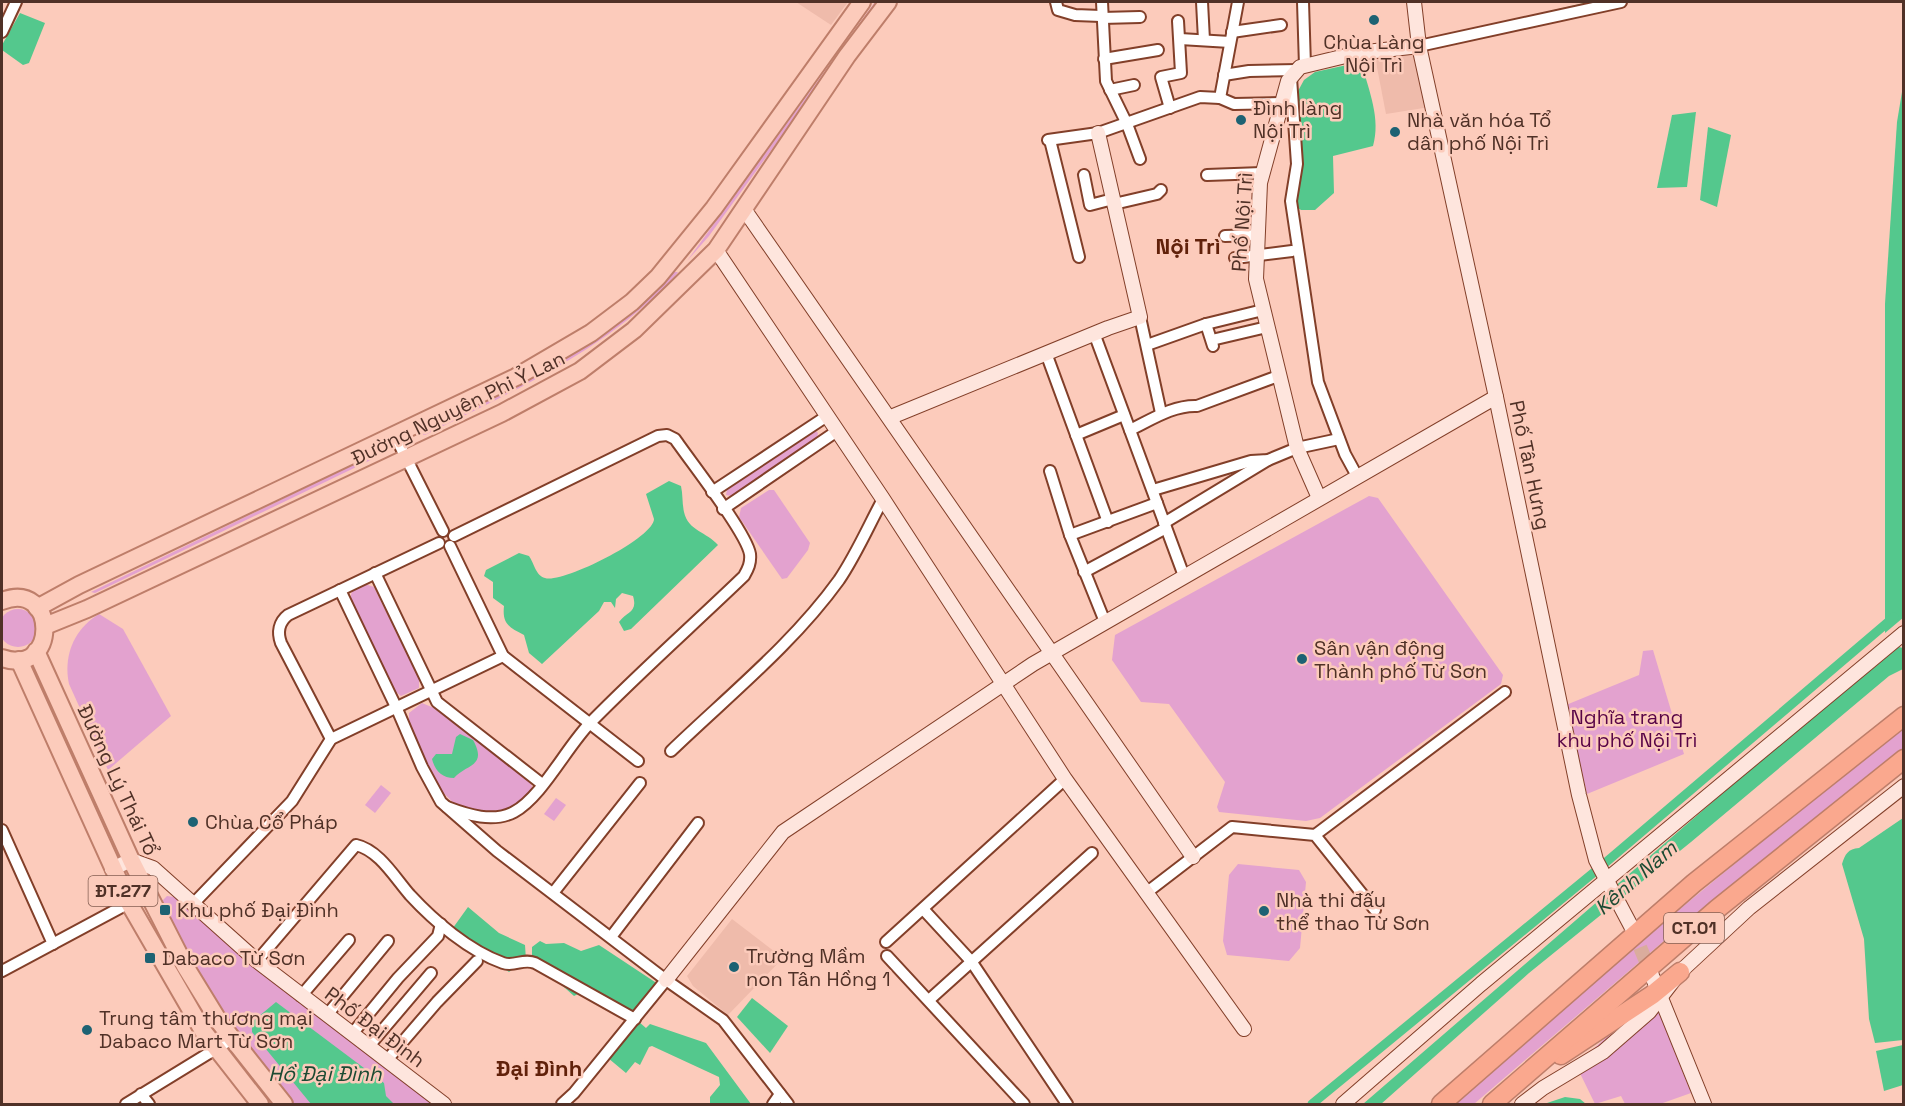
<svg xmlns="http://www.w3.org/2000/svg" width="1905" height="1106" font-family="'Space Grotesk',sans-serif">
<rect width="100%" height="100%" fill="#fccbbb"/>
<g fill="#efbbab">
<path d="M796,2H848L831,25Z"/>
<path d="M1417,53L1430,107L1386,114L1375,57Z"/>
<path d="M732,919L783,958L728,1015L693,986L687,976Z"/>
</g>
<g fill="#e3a2cf">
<path d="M875,2H879L709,236L687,261Z"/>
<path d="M674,272H678L676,275C607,350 514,391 425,435L421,434L544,372L579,351L642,304Z"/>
<path d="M816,431L818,433L817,438L731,496L726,495L727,490Z"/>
<path d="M375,454V458L95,593L91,592Z"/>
<path d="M769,490H774L810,543L808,550L787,578L782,579L739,517L741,508Z"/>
<path d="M1369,496L1378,498L1503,675L1501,684L1320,818L1306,821L1219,812L1217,807L1225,782L1169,704L1141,702L1112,660L1115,635Z"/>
<path d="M365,584L374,587L419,679V688L401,696L396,692L350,599L352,591Z"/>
<circle cx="18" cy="628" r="19"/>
<path d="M99,614L123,629L171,716L108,770L69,684C63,656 74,629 99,614Z"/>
<path d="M1653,650L1684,754L1587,794L1566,705L1639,675L1643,651Z"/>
<path d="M422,703L434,708L528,780L532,786C531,798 517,805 506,809C445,831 426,764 409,721V713Z"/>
<path d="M1903,729V748L1686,922L1474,1104H1452C1599,975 1749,849 1903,729Z"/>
<path d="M381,785L391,793L375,813L365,805Z"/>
<path d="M556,798L566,805L554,821L544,814Z"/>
<path d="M1238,864L1299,870L1306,882L1300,948L1289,961L1227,955L1223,941L1229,875Z"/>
<path d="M167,896L174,897C255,972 350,1030 432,1104H292C240,1039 201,980 162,906V901Z"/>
<path d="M1652,995L1691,1093L1660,1104H1625L1621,1096L1595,1104L1576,1065Z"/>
</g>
<g fill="#54c88d">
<path d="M20,13L45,23L29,63L23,65L2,50V45Z"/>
<path d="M1347,65H1362C1369,91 1381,119 1373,146L1333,156L1334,193L1315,210H1301L1295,206L1301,161L1298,91L1304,80L1315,72Z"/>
<path d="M1903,86L1904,617L1885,633V304L1897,122Z"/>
<path d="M1696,112L1687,187L1657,188L1672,115Z"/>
<path d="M1708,127L1731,135L1717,207L1700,200Z"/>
<path d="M669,481L681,486C683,495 682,503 684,512C688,531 707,532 718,545L631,629L624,631L619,622C627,611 638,613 633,596L622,593L616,599L615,608L611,602H604L599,611L542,664L529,653L524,635C509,627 502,624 504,606L493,598V582L484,576L486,570L519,553L529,556C534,563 536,576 545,578C562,584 654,538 654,519L646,494Z"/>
<path d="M1899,647L1903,648V669L1889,676L1691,842L1529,973L1381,1104H1363L1753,767Z"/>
<path d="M460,734L473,740C488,767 466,764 454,778C442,778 435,771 432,759L436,754H452L456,737Z"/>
<path d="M1903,818V1040L1875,1043L1869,1019L1864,939L1842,864C1845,854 1848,849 1859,848Z"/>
<path d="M468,907L499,933L525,945L526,960L509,972L450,932Z"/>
<path d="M540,941L546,944L564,943L581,951L599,945L658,984L631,1016L582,992L574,996L556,980L532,968V947Z"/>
<path d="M752,998L788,1026L770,1053L737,1017Z"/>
<path d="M276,1002L384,1083L386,1096L394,1104H311L252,1032V1022Z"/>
<path d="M639,1022L646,1028L650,1024L706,1043L751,1104H710V1097L720,1085L719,1077L652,1046L649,1047L640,1065L635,1062L626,1073L608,1058Z"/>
<path d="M1903,1045V1085L1884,1091L1876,1051Z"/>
<path d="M1565,1097L1580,1099L1586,1104H1544Z"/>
</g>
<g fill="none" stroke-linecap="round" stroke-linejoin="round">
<path stroke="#54c88d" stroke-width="2" d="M1507,22L1593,2"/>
<path stroke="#54c88d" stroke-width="9" d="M1312,1104L1598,869L1894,617"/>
<path stroke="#daac9d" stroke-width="14" stroke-dasharray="14 7" stroke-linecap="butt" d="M1632,928L1650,971"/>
<g stroke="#823f29" stroke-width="14">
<g id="street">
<path d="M1056,2L1058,10L1075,15L1101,16"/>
<path d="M1102,2L1106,81L1127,124L1140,159"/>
<path d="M1202,2L1204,40"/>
<path d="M1303,2L1305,66"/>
<path d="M1102,18L1140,17"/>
<path d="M2,32L16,2"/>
<path d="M1232,32L1281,25"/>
<path d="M1180,39L1230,42"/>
<path d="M1419,46L1621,2"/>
<path d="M1104,59L1158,50"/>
<path d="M1224,75L1249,71L1298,70"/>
<path d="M1291,78L1297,164L1291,201L1318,382L1345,454L1357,476"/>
<path d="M1110,90L1134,85"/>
<path d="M1220,98L1238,2"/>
<path d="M1170,108L1161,77L1181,73L1178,21"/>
<path d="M1048,140L1098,133L1200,97L1220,98L1234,104L1282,103"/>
<path d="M1050,140L1079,257"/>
<path d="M1084,175L1090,205L1113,199"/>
<path d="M1207,175L1262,173"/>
<path d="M1114,204L1157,194L1161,190"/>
<path d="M1225,236L1257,235"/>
<path d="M1235,258L1292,251"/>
<path d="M1140,317L1161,413"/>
<path d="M1206,324L1213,346"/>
<path d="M1094,333L1184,576"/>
<path d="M1216,339L1267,327"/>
<path d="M1147,345L1206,324L1263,310"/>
<path d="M1046,353L1108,522"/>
<path d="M1130,430C1151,420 1173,405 1197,406L1278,376"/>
<path d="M394,434L443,531"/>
<path d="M1076,435L1124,415"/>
<path d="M1050,471L1070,535"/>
<path d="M1153,490L1251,461L1268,460L1297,448L1339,439"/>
<path d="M712,492L827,416"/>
<path d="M723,509L837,431"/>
<path d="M1164,523L1268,460"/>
<path d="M450,546L503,656L638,761"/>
<path d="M1084,572L1166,528"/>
<path d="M375,573L437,702L542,784"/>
<path d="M340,590L397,709L422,767L441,802L497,851L666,980L723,1020L788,1104"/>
<path d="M1105,622L1070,535L1157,503"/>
<path d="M331,739L281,643C277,632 279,622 288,615L439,543"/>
<path d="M671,751C727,697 793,644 839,580C856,555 869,525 883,499"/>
<path d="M447,807C468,815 493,823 514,812C542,797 567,746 591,722C640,672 693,625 744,576C748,569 751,563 750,554C746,532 690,461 675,439L667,435L658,436L454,536"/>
<path d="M2,830L53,944"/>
<path d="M1315,835L1505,692"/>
<path d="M553,893L640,783"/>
<path d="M1146,893L1232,827L1315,835L1375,910"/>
<path d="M193,904L292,801L331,739L503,656"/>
<path d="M923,909L971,961L1067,1104"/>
<path d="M611,937L698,823"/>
<path d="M886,942L1065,779"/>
<path d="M887,956L1024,1104"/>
<path d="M257,961L356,845C379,850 395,878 410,895C434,921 469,951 503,963C515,967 523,958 535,963L635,1019"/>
<path d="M2,971L129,903"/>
<path d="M301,996L349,940"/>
<path d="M929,1000L1092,853"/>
<path d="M327,1015L388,941"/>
<path d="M352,1034L398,978L438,936L441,924"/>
<path d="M369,1046L431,973"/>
<path d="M387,1060L437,1002L477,961"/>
<path d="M141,1094L149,1104"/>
<path d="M126,1104L232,1039"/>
<path d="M562,1104L574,1093L666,980"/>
<path d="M773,1104L780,1094"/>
</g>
</g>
<g stroke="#823f29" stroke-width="16">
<g id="secondary">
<path d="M1414,2L1419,46L1496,397L1579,795L1596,860L1632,928"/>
<path d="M744,209L1193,857"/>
<path d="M716,250L883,499L1065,779L1244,1029"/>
<path d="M891,417L1108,328L1140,317L1098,133"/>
<path d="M1319,498L1297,448L1256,279L1260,183L1288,81L1300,67L1358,53L1419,46"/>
<path d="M112,869L131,860L153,868L257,961L444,1104"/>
<path d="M1650,971L1704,1104"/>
<path d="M666,980L783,832L1033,664L1496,397"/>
<path d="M1343,1104L1481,984L1904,633"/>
<path d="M1522,1104L1543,1088L1603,1052L1649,1012L1680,972L1749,908L1904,786"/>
</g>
</g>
<g stroke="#be7e6a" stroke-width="20">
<g id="primary">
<path d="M2,601C58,579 59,678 2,658"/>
<path d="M37,608L79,585L516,377L591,333L632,302L658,277L714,208L862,2"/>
<path d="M45,626L87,609L502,413L580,371L634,330L716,250L847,56L888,2"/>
<path d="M36,651L131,860L185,966L220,1023L284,1104"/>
<path d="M19,660L129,903L203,1031L260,1104"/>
</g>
</g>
<g stroke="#be7e6a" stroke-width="21">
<g id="highway">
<path d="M1561,1055L1652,995L1680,972"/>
<path d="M1441,1104L1694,883L1904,716"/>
<path d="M1492,1104L1717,909L1904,759"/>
</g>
</g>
<use href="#street" stroke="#fff" stroke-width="10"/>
<use href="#secondary" stroke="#fee5dd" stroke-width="14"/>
<use href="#primary" stroke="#fccbbb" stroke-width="16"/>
<use href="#highway" stroke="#faa88e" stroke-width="18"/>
</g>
<g fill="#1d6273" stroke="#fccbbb" stroke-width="2">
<circle cx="1374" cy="20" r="6"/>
<circle cx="1241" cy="120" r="6"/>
<circle cx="1395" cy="132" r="6"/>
<circle cx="1302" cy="659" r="6"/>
<circle cx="193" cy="822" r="6"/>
<rect x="159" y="904" width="12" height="12" rx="3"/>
<circle cx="1264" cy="911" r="6"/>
<rect x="144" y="952" width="12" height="12" rx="3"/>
<circle cx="734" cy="967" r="6"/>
<circle cx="87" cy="1030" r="6"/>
</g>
<g text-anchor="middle" stroke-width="5" stroke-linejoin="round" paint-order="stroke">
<g fill="#fccbbb" stroke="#845f53" stroke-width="1.5">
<rect x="88.5" y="876" width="69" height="30" rx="4.5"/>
<rect x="1664" y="913" width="60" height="30" rx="4.5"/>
</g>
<g font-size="18" font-weight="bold" fill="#503127">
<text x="123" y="897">ĐT.277</text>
<text x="1694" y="934">CT.01</text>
</g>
<g font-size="20" fill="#503127" stroke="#fccbbb" text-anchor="start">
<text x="1374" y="49" text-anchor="middle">Chùa Làng<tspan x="1374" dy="23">Nội Trì</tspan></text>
<text x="1253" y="115">Đình làng<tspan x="1253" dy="23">Nội Trì</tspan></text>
<text x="1407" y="127">Nhà văn hóa Tổ<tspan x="1407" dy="23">dân phố Nội Trì</tspan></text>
<text x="1314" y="655">Sân vận động<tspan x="1314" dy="23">Thành phố Từ Sơn</tspan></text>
<text x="205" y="829">Chùa Cổ Pháp</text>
<text x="1276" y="907">Nhà thi đấu<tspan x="1276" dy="23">thể thao Từ Sơn</tspan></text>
<text x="177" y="917">Khu phố Đại Đình</text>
<text x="746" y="963">Trường Mầm<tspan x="746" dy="23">non Tân Hồng 1</tspan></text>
<text x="162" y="965">Dabaco Từ Sơn</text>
<text x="99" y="1025">Trung tâm thương mại<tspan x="99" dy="23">Dabaco Mart Từ Sơn</tspan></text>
</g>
<g font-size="20" fill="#503127" stroke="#fccbbb">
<text transform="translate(1242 222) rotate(-86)" y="7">Phố Nội Trì</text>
<text transform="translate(458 408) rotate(-26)" y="7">Đường Nguyên Phi Ỷ Lan</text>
<text transform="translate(1530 465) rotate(78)" y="7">Phố Tân Hưng</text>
<text transform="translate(118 780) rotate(65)" y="7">Đường Lý Thái Tổ</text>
<text transform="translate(375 1027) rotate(37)" y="7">Phố Đại Đình</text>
</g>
<g font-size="20" fill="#580447" stroke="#fccbbb">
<text x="1627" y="724">Nghĩa trang<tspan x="1627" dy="23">khu phố Nội Trì</tspan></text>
</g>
<g font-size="21" font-style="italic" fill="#1c4b33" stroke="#fccbbb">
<text transform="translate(1636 878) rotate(-41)" y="7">Kênh Nam</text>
<text x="325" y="1081">Hồ Đại Đình</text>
</g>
<g font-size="22" font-weight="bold" fill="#61210a" stroke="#fccbbb">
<text x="1188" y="254">Nội Trì</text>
<text x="539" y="1076">Đại Đình</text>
</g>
</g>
<rect width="1905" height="1106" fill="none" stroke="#503127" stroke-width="6"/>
</svg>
